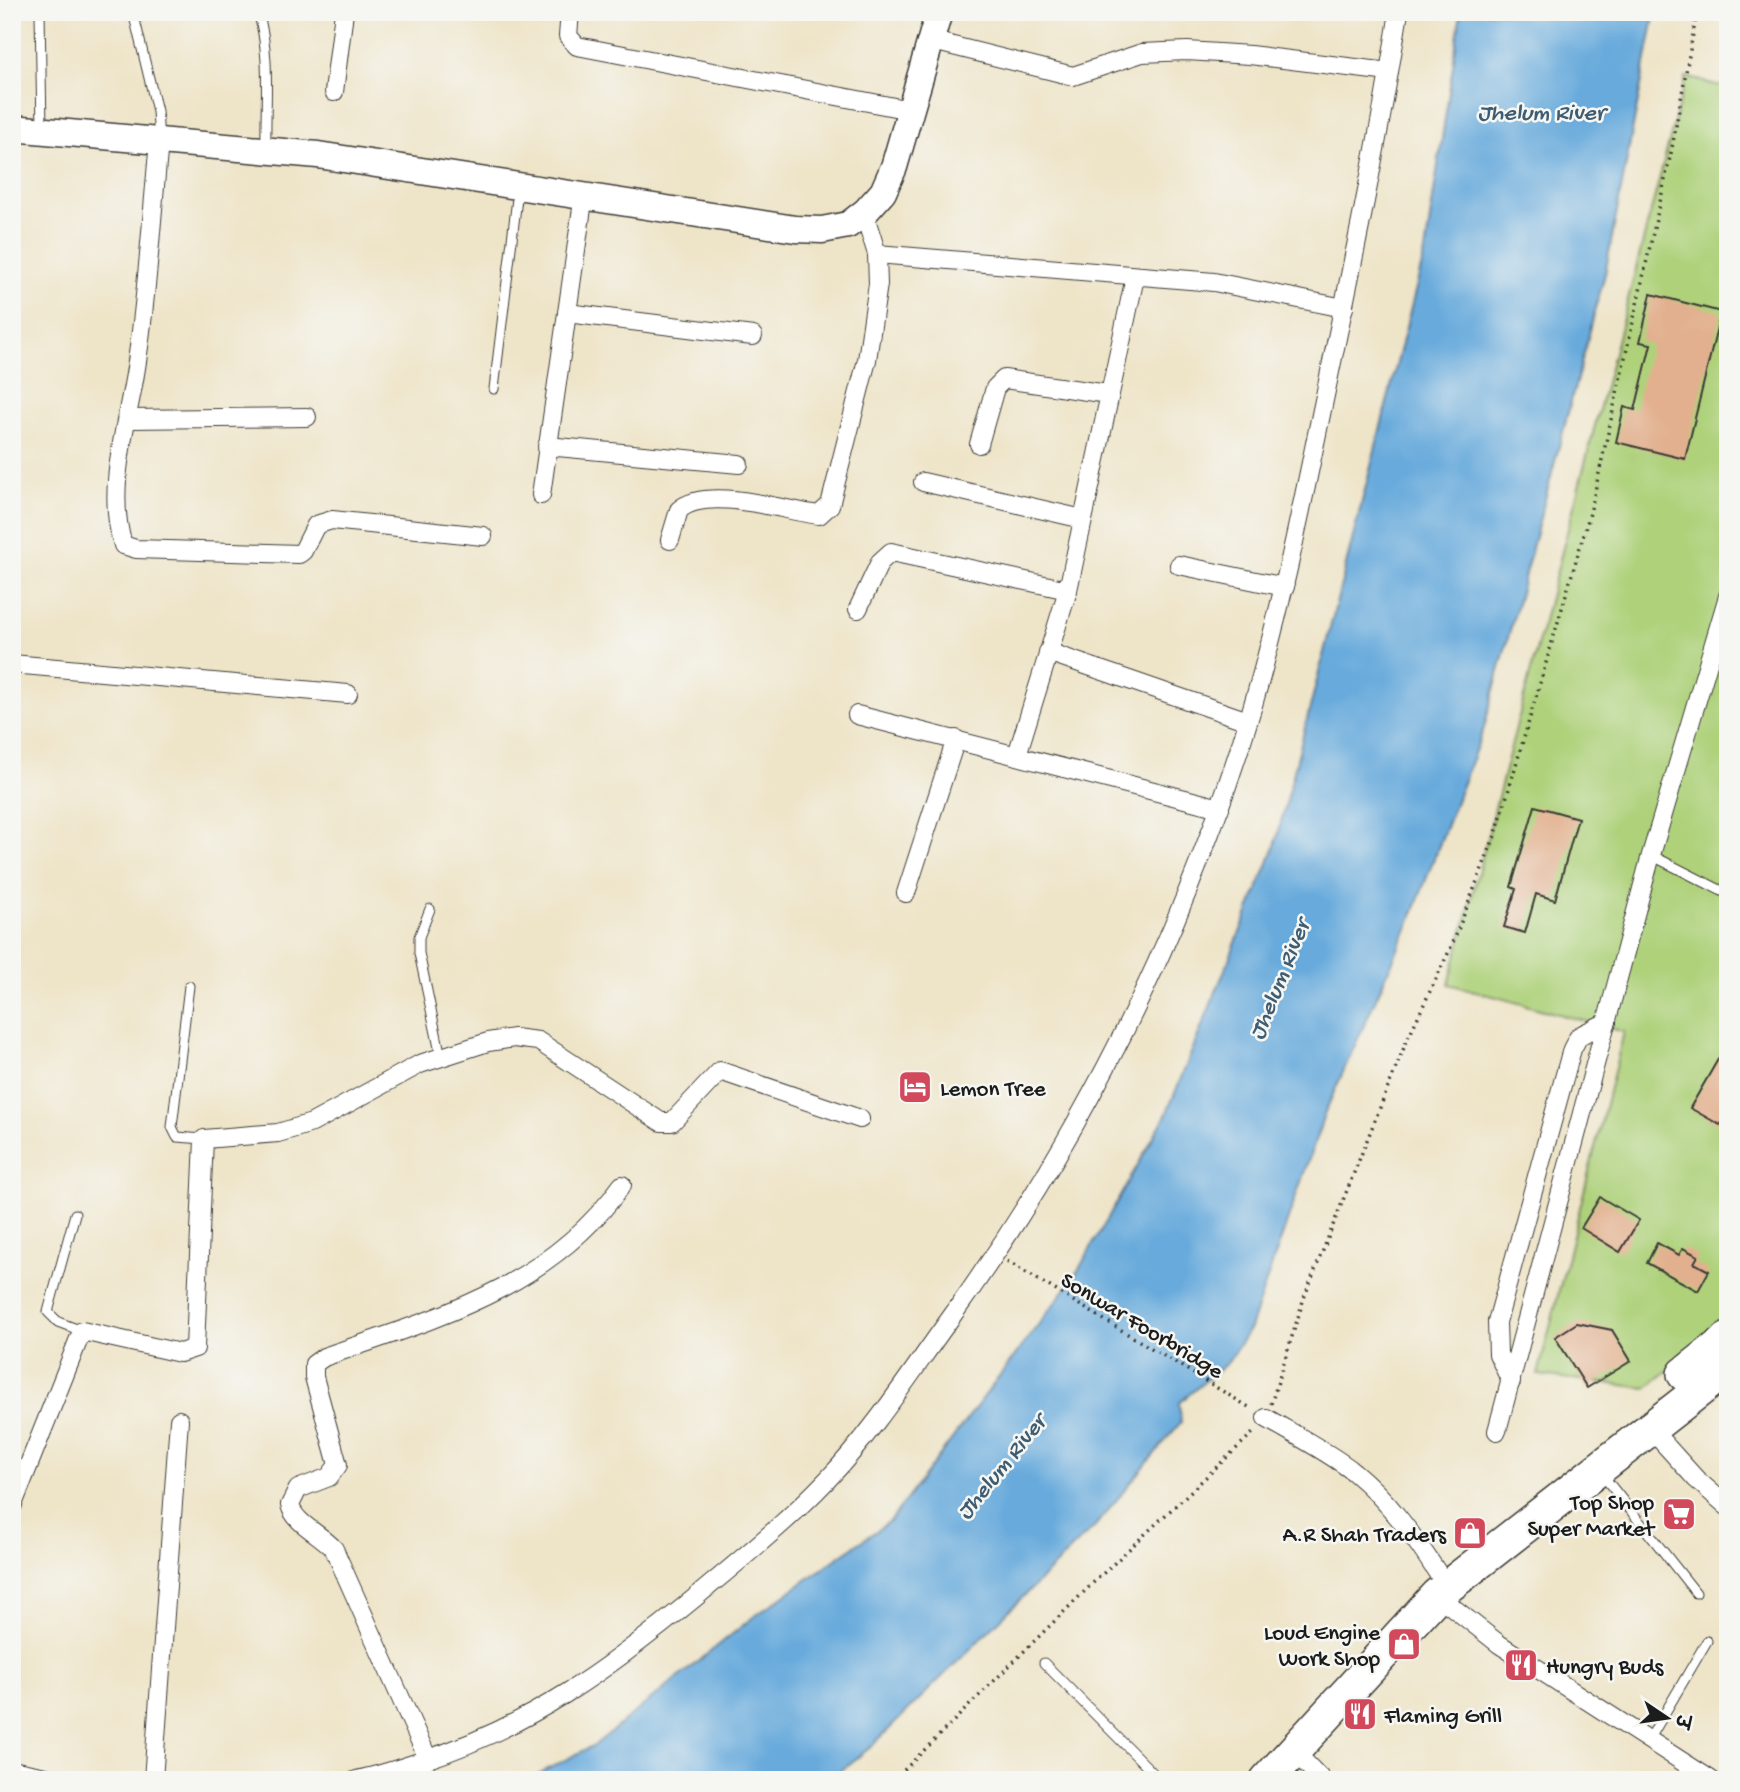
<svg xmlns="http://www.w3.org/2000/svg" width="1740" height="1792" font-family="'Gochi Hand','Playpen Sans Deva',sans-serif">
<rect width="100%" height="100%" fill="#f6f6f2"/>
<filter id="ink" filterUnits="userSpaceOnUse"><feTurbulence type="fractalNoise" baseFrequency=".0143" numOctaves="2"/><feDisplacementMap in="SourceGraphic" scale="14" xChannelSelector="R" yChannelSelector="G"/><feConvolveMatrix kernelMatrix="1 2 1 2 8 2 1 2 1" color-interpolation-filters="sRGB"/></filter>
<filter id="wash" filterUnits="userSpaceOnUse"><feTurbulence type="fractalNoise" baseFrequency=".00686" numOctaves="4" result="noise"/><feDisplacementMap in="SourceGraphic" scale="28" xChannelSelector="R" yChannelSelector="G"/><feGaussianBlur stdDeviation="1.57" result="paint"/><feColorMatrix in="noise" values="0 0 0 0 0 0 0 0 0 0 0 0 0 0 0 0 0 1.4 0 .05"/><feComposite in="paint" operator="in"/></filter>
<g filter="url(#wash)">
<rect width="100%" height="100%" fill="#eee4c8"/>
<path fill="#aed17a" stroke="#65764b" stroke-width="2" d="M1686,77L1728,88V1323L1646,1388L1538,1375L1624,1032L1449,984Z"/>
<path fill="#67aadc" stroke="#42637c" stroke-width="2" d="M1461,12H1655L1605,274L1484,728L1407,929L1326,1110L1250,1328L1228,1362L1179,1403L1181,1422L1095,1526L872,1746L829,1780H527L596,1744L752,1618L890,1521L1075,1276L1166,1115L1275,846L1425,252Z"/>
<g id="blocks">
<g fill="#e2b08e">
<path d="M1651,294L1721,312L1685,459L1616,442L1624,407L1635,410L1651,344L1640,342Z"/>
<path d="M1535,806L1578,818L1555,900L1536,894L1525,933L1504,927L1516,889L1511,887Z"/>
<path d="M1728,1042V1111L1720,1125L1690,1108Z"/>
<path d="M1600,1197L1639,1220L1620,1252L1581,1228Z"/>
<path d="M1657,1243L1679,1255L1683,1248L1698,1256L1694,1263L1709,1271L1698,1291L1647,1263Z"/>
<path d="M1577,1323L1612,1330L1631,1361L1587,1388L1555,1337Z"/>
</g>
</g>
</g>
<g filter="url(#ink)">
<use href="#blocks" fill-opacity="0" stroke="#3c3a36" stroke-width="2"/>
<g fill="none" stroke-linecap="round" stroke-linejoin="round">
<g stroke="#3c3a36" stroke-width="11">
<g id="lane">
<path d="M40,12L42,129"/>
<path d="M133,12L157,111L159,140"/>
<path d="M258,12C271,54 265,103 266,146"/>
<path d="M494,389L518,190"/>
<path d="M1651,855L1728,894"/>
<path d="M430,909L419,937V953L441,1057"/>
<path d="M189,986L172,1127L177,1137L204,1139"/>
<path d="M75,1214L48,1312L58,1322L82,1331"/>
<path d="M1601,1473L1696,1593"/>
<path d="M1044,1663L1160,1780"/>
<path d="M1649,1740L1707,1641"/>
</g>
</g>
<g stroke="#3c3a36" stroke-width="20">
<g id="street">
<path d="M570,12L568,36L577,46L910,110"/>
<path d="M933,41L1073,76L1142,53L1187,51L1250,55L1389,72"/>
<path d="M334,92L344,12"/>
<path d="M159,142C152,213 148,284 138,354C131,414 104,485 123,545L136,549L299,554L303,551L316,525L332,520L483,536"/>
<path d="M877,254L1214,282L1344,308"/>
<path d="M567,313L753,336"/>
<path d="M129,419L307,417"/>
<path d="M979,444L995,388L1004,379L1108,394"/>
<path d="M547,446L739,464"/>
<path d="M923,482L1083,519"/>
<path d="M541,495L584,194"/>
<path d="M670,540L679,510C707,485 785,511 819,515L830,505L867,360L878,284L877,254L864,213"/>
<path d="M1179,565L1285,587"/>
<path d="M858,609L880,562L891,552L1068,590"/>
<path d="M1048,652L1248,721"/>
<path d="M12,664L348,694"/>
<path d="M857,715L1220,808"/>
<path d="M1017,755L1068,590L1135,277"/>
<path d="M906,893L956,739"/>
<path d="M1511,1382L1498,1354L1497,1322L1572,1049L1579,1036L1607,1022"/>
<path d="M1266,1418C1295,1435 1327,1451 1354,1472C1388,1500 1413,1535 1437,1572"/>
<path d="M1650,1428L1696,1479L1728,1507"/>
<path d="M1497,1431L1651,855L1728,596"/>
<path d="M12,1507L82,1331L180,1353L195,1348L204,1139L278,1133L312,1123L420,1064L488,1042L514,1038L538,1041L661,1122H672L720,1071L860,1119"/>
<path d="M1437,1595L1499,1644L1711,1780"/>
<path d="M1293,1750L1322,1780"/>
<path d="M428,1759L334,1549C320,1533 295,1524 290,1505L298,1489L329,1477L338,1465L314,1377V1364L324,1357C437,1318 550,1287 622,1185"/>
<path d="M12,1770L60,1780"/>
<path d="M153,1780L179,1420"/>
<path d="M356,1780C378,1776 398,1769 419,1762C531,1726 607,1670 697,1596C741,1559 787,1522 827,1480C874,1431 912,1371 952,1316C1082,1136 1181,937 1247,725C1281,614 1303,500 1327,386C1353,262 1379,138 1399,12"/>
</g>
</g>
<g stroke="#3c3a36" stroke-width="29">
<path id="secondary" d="M12,128L318,155L795,229L822,230L848,225L866,211L883,192L894,167L939,12"/>
</g>
<g stroke="#3c3a36" stroke-width="36">
<g id="highway">
<path d="M1684,1374L1728,1339"/>
<path d="M1267,1780L1437,1595L1728,1368"/>
</g>
</g>
<g stroke="#3c3a36" stroke-width="3.5" stroke-dasharray="2 5" stroke-linecap="butt">
<path d="M1007,1261L1252,1409"/>
<path d="M1271,1404L1304,1298L1407,1040L1452,945L1496,833L1590,513L1671,153L1697,12"/>
<path d="M894,1780L1093,1583L1255,1431"/>
</g>
<use href="#lane" stroke="#fff" stroke-width="9"/>
<use href="#street" stroke="#fff" stroke-width="18"/>
<use href="#secondary" stroke="#fff" stroke-width="26"/>
<use href="#highway" stroke="#fff" stroke-width="33"/>
</g>
</g>
<defs>
<g id="hotel-square" transform="scale(1.75)"><rect x="-9" y="-9" width="18" height="18" rx="4" fill="#d1495b" stroke="#f6f6f2"/><path d="M-6-4.5h1.5V1H6V5H4.5V3h-9V5H-6ZM-4 0a1.8 1.8 0 1 1 3.6 0ZM.5 0V-2.5h3Q6-2.5 6 0Z" fill="#fff"/></g>
<g id="supermarket-square" transform="scale(1.75)"><rect x="-9" y="-9" width="18" height="18" rx="4" fill="#d1495b" stroke="#f6f6f2"/><path d="M-6-5.5h2.5l.6 2H6L4.5 2H-2.5L-4.4-4H-6ZM-1.5 3.2a1.3 1.3 0 1 0 .1 0ZM3 3.2a1.3 1.3 0 1 0 .1 0Z" fill="#fff"/></g>
<g id="shop-square" transform="scale(1.75)"><rect x="-9" y="-9" width="18" height="18" rx="4" fill="#d1495b" stroke="#f6f6f2"/><path d="M-5-2.5h2.3a2.7 3.5 0 0 1 5.4 0H5L5.5 6h-11ZM-1.5-2.5h3a1.5 2.3 0 0 0-3 0Z" fill="#fff"/></g>
<g id="restaurant-square" transform="scale(1.75)"><rect x="-9" y="-9" width="18" height="18" rx="4" fill="#d1495b" stroke="#f6f6f2"/><path d="M-5-6h1v4h1v-4h1v4h1v-4h1v5L-1.5 .5V6h-2V.5L-5-1ZM5-6V6H3V1.5H1.5Q1.5-4 5-6Z" fill="#fff"/></g>
</defs>
<g fill-rule="evenodd">
<use href="#hotel-square" x="915" y="1087"/>
<use href="#supermarket-square" x="1679" y="1514"/>
<use href="#shop-square" x="1470" y="1533"/>
<use href="#shop-square" x="1404" y="1644"/>
<use href="#restaurant-square" x="1521" y="1665"/>
<use href="#restaurant-square" x="1360" y="1714"/>
</g>
<g text-anchor="middle" stroke-width="5" stroke-linejoin="round" paint-order="stroke">
<g font-size="23" fill="#1c1c1c" stroke="#f6f6f2" text-anchor="start">
<text x="940" y="1095">Lemon Tree</text>
<text x="1654" y="1509" text-anchor="end">Top Shop<tspan x="1654" dy="26">Super Market</tspan></text>
<text x="1446" y="1541" text-anchor="end">A.R Shah Traders</text>
<text x="1380" y="1639" text-anchor="end">Loud Engine<tspan x="1380" dy="26">Work Shop</tspan></text>
<text x="1546" y="1673">Hungry Buds</text>
<text x="1384" y="1722">Flaming Grill</text>
</g>
<g font-size="23" fill="#1c1c1c" stroke="#f6f6f2">
<text transform="translate(1143 1324) rotate(31)" y="8">Sonwar Foorbridge</text>
</g>
<g font-size="24" font-style="italic" fill="#3e5c72" stroke="#f6f6f2">
<text x="1541" y="119">Jhelum River</text>
<text transform="translate(1278 979) rotate(-68)" y="8">Jhelum River</text>
<text transform="translate(1000 1466) rotate(-51)" y="8">Jhelum River</text>
</g>
</g>
<rect width="1740" height="1792" fill="none" stroke="#f6f6f2" stroke-width="42"/>
<g transform="translate(1667 1718) rotate(103)" stroke="#f6f6f2" stroke-width="5" paint-order="stroke">
<path d="M0-5L12 26L0 18L-12 26Z" fill="#1c1c1c"/>
<text y="-10" font-size="19" font-weight="bold" text-anchor="middle" fill="#1c1c1c">उ</text>
</g>
</svg>
